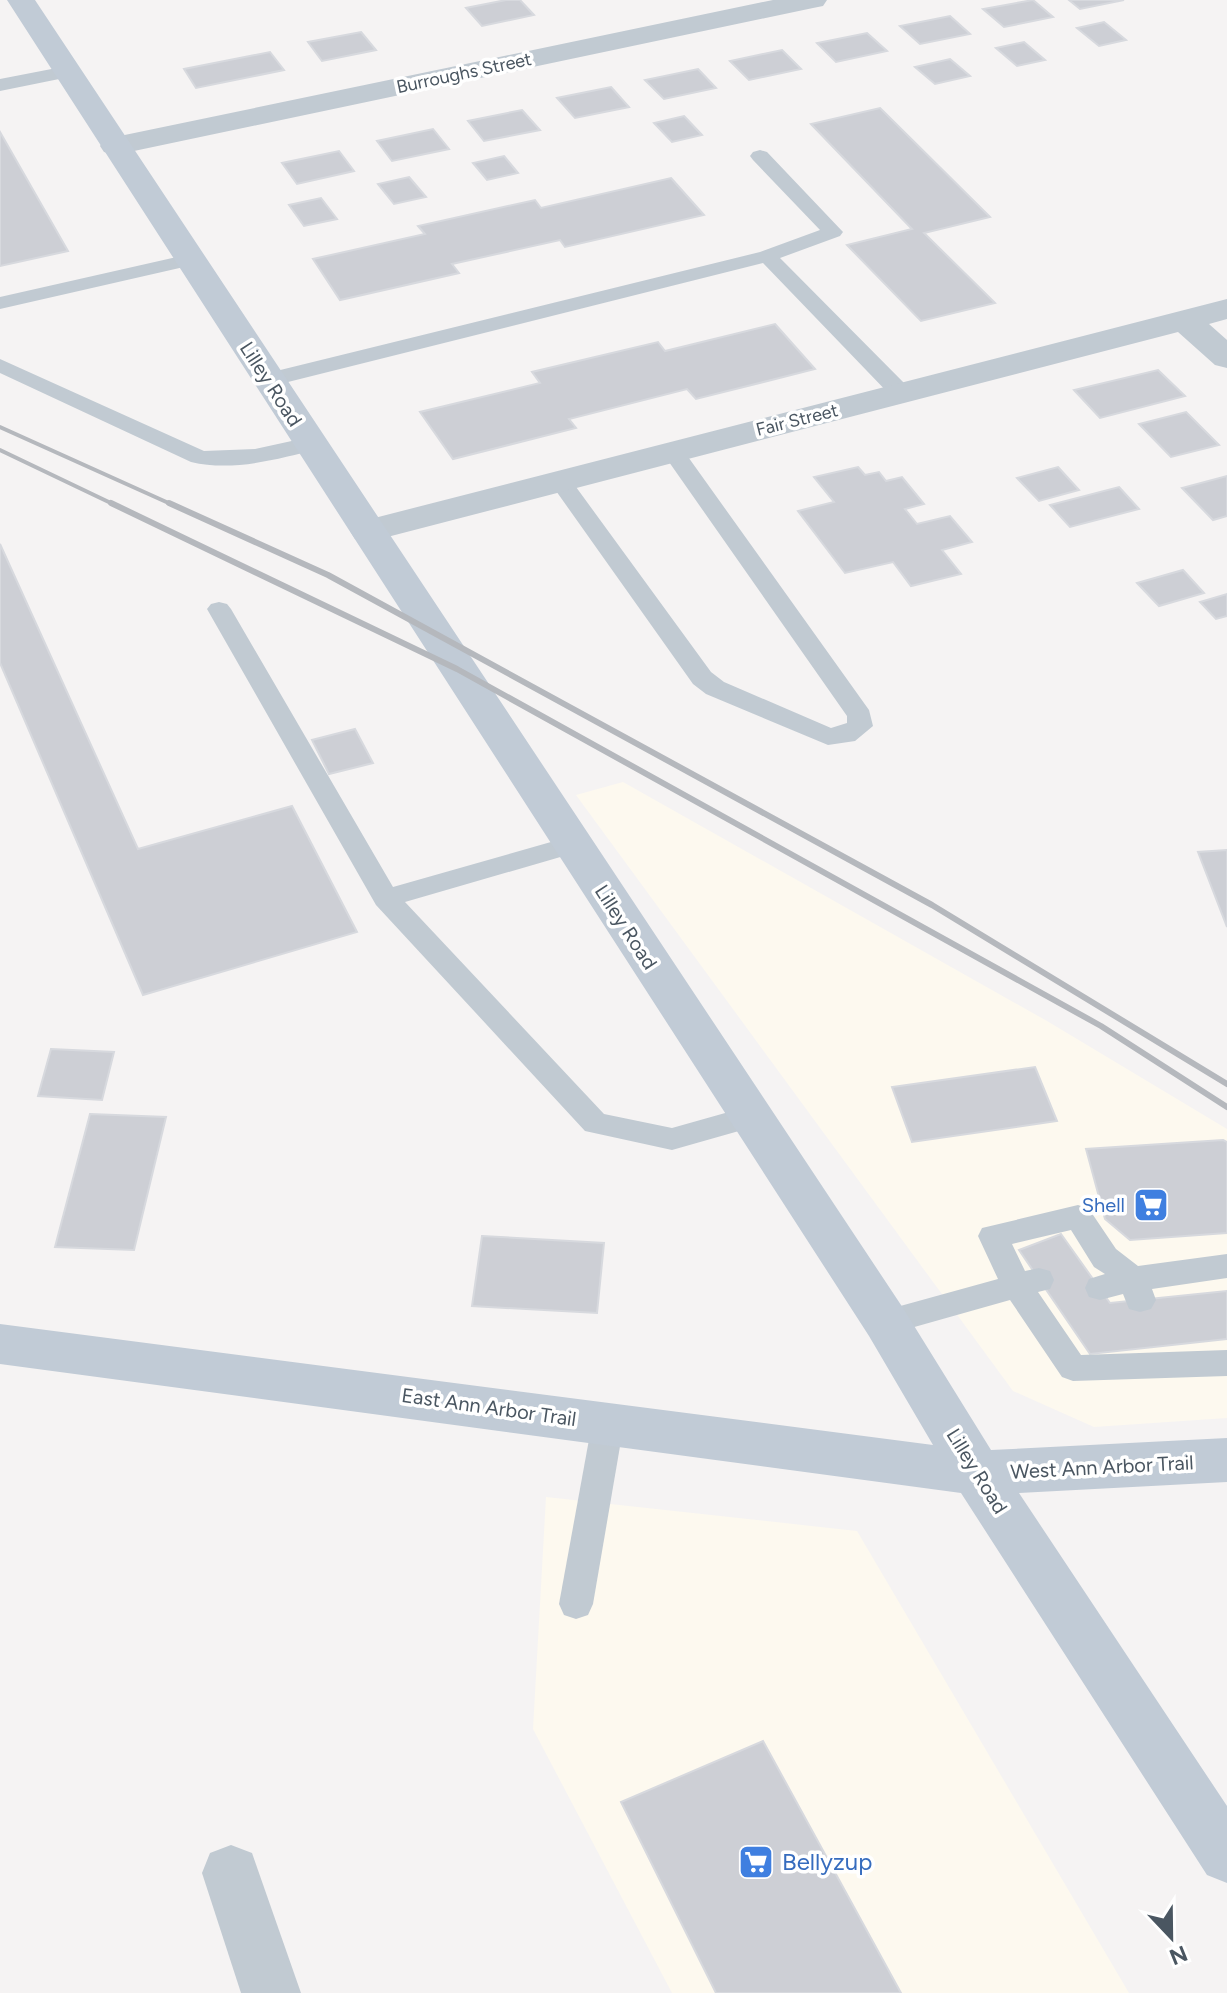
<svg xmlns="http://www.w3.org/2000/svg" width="1227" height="1993" font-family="Figtree,sans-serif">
<rect width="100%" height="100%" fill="#f5f3f3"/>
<g fill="#fdf9ef">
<path d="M623,782L1047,1021L1227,1129V1418L1094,1427L1013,1391L576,795Z"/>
<path d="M546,1497L857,1531L1129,1993H672L533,1729Z"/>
</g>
<g fill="#cdcfd5" stroke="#d7d9de" stroke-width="2">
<path d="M506,0H520L534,15L482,26L466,8Z"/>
<path d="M1033,0L1053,17L1004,27L983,9Z"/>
<path d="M1069,0H1124L1080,9Z"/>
<path d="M950,16L970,34L920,44L900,26Z"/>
<path d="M1104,22L1126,40L1099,46L1077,28Z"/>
<path d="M361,32L376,50L322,61L308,42Z"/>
<path d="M867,33L887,51L836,62L817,43Z"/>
<path d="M1024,42L1045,60L1017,66L996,48Z"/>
<path d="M782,50L801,69L749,80L730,61Z"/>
<path d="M270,52L284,70L196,88L184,69Z"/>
<path d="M950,59L970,76L935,84L915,67Z"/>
<path d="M698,69L716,88L664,99L645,80Z"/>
<path d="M611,87L629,107L575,118L557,98Z"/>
<path d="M880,108L990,217L924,233L995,303L921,321L847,245L912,229L811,124Z"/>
<path d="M522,110L540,130L484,141L468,121Z"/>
<path d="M684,116L702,135L672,142L654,123Z"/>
<path d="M433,129L449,149L392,161L377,141Z"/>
<path d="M0,132L68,251L0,266Z"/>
<path d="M339,151L354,171L297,184L282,163Z"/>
<path d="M504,156L518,173L487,180L473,163Z"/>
<path d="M409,177L426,197L394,204L378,184Z"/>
<path d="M671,178L704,215L565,247L560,240L452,264L459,273L340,300L313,259L425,234L418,226L535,200L541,208Z"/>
<path d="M321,198L337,219L304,226L289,205Z"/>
<path d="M775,324L815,369L696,399L687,389L569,419L576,428L453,459L420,412L540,383L532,372L658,342L665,351Z"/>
<path d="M1158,370L1185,396L1100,418L1074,390Z"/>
<path d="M1186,412L1219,445L1171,457L1139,424Z"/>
<path d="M858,467L865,475L879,472L886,481L902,477L924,504L905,509L917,524L950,516L972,542L942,550L961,574L911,586L893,562L845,573L798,511L834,502L814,477Z"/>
<path d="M1058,467L1079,490L1039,501L1017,478Z"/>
<path d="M1227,476V516L1213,520L1182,488Z"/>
<path d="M1119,487L1139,509L1070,527L1050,505Z"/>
<path d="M0,544L138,849L292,806L357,932L143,995L0,663Z"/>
<path d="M1183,570L1204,593L1159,606L1137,583Z"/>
<path d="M1227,594V616L1216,619L1200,602Z"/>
<path d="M355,729L373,763L329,774L312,740Z"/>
<path d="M1227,850V927L1198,852Z"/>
<path d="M51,1049L114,1052L102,1100L38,1096Z"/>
<path d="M1035,1067L1057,1121L912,1142L892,1087Z"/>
<path d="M90,1114L166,1117L134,1250L55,1247Z"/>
<path d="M1223,1140L1227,1142V1233L1130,1240L1105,1219L1086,1149Z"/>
<path d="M1061,1234L1110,1303L1227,1291V1339L1090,1354L1019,1250Z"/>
<path d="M482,1236L604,1243L597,1313L472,1306Z"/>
<path d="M763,1741L901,1993H716L621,1802Z"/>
</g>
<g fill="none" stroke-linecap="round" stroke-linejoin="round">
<g fill="#c1cad2" fill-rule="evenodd">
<path d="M67,66L74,68L76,72L74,76L0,91V79Z"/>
<path d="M760,150L767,152L843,232L840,236L780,258L909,388L912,393L909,398H893L763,263L268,387L257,380L260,375L760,252L820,230L753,160L750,156L753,152Z"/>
<path d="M190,254L200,260L197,264L0,309V297Z"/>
<path d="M0,359L204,451L255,449L310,437L321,444L318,449C278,459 233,472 191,462L0,373Z"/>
<path d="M673,445L681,447L869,710L873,726L855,741L828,745L706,694L693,684L549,481L552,476H568L711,672L724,682L831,728L847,723V716L662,452Z"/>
<path d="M219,602L227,604L231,609L393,887L572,836L581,839L585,845L581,851L405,902L604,1114L672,1128L750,1106L760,1109L765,1117L760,1125L672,1150L585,1131L376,905L207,609L211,604Z"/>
<path d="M1078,1205L1089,1209L1116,1249L1138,1266L1227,1254V1278L1152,1289L1156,1300L1151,1309L1140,1312L1129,1309L1123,1294L1100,1300L1089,1297L1085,1288L1089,1279L1105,1274L1094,1267L1071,1230L1012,1244L1025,1271L1039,1268L1050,1271L1054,1280L1050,1289L1038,1292L1081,1355L1227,1350V1376L1073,1381L1062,1377L1010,1300L886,1335L875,1331L870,1322L875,1313L998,1279L978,1236L982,1228Z"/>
<path d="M608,1410L619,1413L624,1423L593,1604L588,1615L576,1619L564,1615L559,1604L592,1423L597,1413Z"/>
</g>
<g fill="#c1cad2" fill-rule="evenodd">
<path d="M773,0H827L823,6L813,8L115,155L104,152L100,146L104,140L115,137Z"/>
<path d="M1227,299V319L1209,324L1227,340V368L1215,365L1178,332L368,542L355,539L350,531L355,523Z"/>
<path d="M231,1845L252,1853L301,1993H241L202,1873L210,1853Z"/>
</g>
<path fill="#c1cbd6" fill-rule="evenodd" d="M7,0H35L903,1308L991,1450L1227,1438V1482L1019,1493L1227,1806V1883L1207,1875L961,1493L0,1364V1324L933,1445L869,1336Z"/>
<g stroke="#b5b8bd" stroke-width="4">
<path d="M0,427L173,505"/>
<path d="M0,450L115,505"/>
</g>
<g stroke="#b5b8bd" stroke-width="6">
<path d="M111,503L457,669L1101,1026L1227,1107"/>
<path d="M169,503L328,575L932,905L1227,1084"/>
</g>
</g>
<defs>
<g id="supermarket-square" transform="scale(1.8)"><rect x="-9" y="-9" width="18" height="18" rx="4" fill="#3f7fe0" stroke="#fff"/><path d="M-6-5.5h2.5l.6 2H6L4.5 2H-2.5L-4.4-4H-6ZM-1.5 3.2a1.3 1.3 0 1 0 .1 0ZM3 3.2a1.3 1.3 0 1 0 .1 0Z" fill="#fff"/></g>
</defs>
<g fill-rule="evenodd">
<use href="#supermarket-square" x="1151" y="1205"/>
<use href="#supermarket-square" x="756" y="1862"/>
</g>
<g text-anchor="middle" stroke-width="7" stroke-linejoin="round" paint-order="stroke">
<g font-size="18" fill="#4a5661" stroke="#fff">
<text transform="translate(464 73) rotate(-12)" y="6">Burroughs Street</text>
<text transform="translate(797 420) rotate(-14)" y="6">Fair Street</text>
</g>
<g font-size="20" fill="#4a5661" stroke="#fff">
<text transform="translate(271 384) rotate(57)" y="7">Lilley Road</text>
<text transform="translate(626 927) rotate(57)" y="7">Lilley Road</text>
<text transform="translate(489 1407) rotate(8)" y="7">East Ann Arbor Trail</text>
<text transform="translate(1102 1467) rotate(-3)" y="7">West Ann Arbor Trail</text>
<text transform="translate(977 1471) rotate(58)" y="7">Lilley Road</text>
</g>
<g font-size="20" fill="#366cbe" stroke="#fff" text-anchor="end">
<text x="1125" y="1212">Shell</text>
</g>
<g font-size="24" fill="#366cbe" stroke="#fff" text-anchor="start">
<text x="782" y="1870">Bellyzup</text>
</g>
</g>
<g transform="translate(1171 1937) rotate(158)" stroke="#ffffff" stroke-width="6" paint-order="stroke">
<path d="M0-6L14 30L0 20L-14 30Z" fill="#4a5661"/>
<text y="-12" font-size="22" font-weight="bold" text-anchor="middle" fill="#4a5661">N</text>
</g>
</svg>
